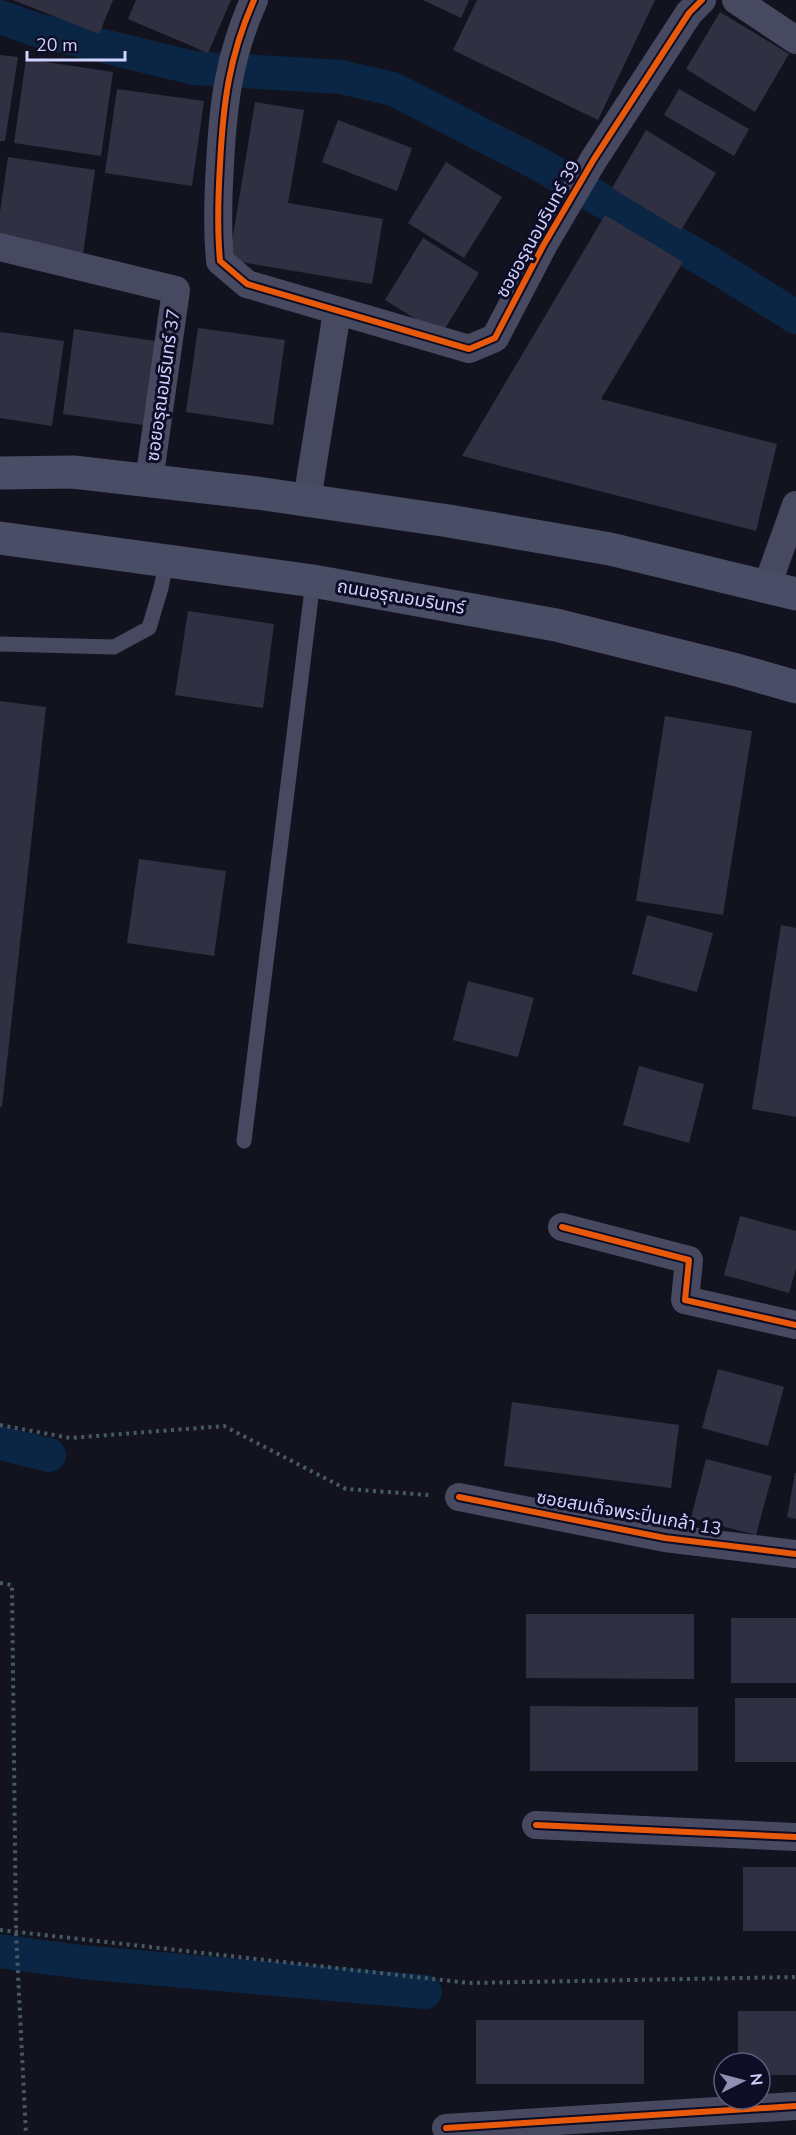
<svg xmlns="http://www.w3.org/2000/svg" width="796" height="2135" font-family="'Nunito Sans','Noto Sans Thai',sans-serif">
<rect width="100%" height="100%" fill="#13131f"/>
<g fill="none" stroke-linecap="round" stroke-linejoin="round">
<g stroke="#0a2644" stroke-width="34">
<path d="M0,17L37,30L194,68L341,77L393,89L539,164L713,265L796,317"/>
<path d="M0,1443L49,1455"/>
<path d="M0,1951L81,1962L425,1992"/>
</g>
</g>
<g fill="#313042">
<path d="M13,0H113L99,34Z"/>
<path d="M136,0H231L208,53L128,19Z"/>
<path d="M423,0H469L461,18Z"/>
<path d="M477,0H655L598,120L453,50Z"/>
<path d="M720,12L789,54L755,112L686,69Z"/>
<path d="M0,55L18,57L5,141H0Z"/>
<path d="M26,59L113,72L101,156L14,143Z"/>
<path d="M117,89L204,101L192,186L105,173Z"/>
<path d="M679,89L749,129L734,156L664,115Z"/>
<path d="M255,102L304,110L288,203L383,219L372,284L229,260Z"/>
<path d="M338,120L412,148L397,191L322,162Z"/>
<path d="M646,130L716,173L681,230L612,188Z"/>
<path d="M8,157L95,170L83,254L0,242V212Z"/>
<path d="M446,162L502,197L464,258L408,223Z"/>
<path d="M605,215L683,262L601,399L777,444L756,531L462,456Z"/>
<path d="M423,238L479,273L441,335L385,300Z"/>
<path d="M198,328L285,340L273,425L186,412Z"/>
<path d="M74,329L162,342L150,426L63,414Z"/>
<path d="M0,332L64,341L52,426L0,418Z"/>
<path d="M188,611L274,624L263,708L175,695Z"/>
<path d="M0,701L46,707L2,1107H0Z"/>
<path d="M665,716L752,731L723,915L636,901Z"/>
<path d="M139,859L226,871L214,956L127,943Z"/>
<path d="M647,915L713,933L697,992L632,974Z"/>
<path d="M781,925L796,928V1117L752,1109Z"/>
<path d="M468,981L534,998L518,1057L453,1040Z"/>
<path d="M639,1066L704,1084L689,1143L623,1125Z"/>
<path d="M740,1216L796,1231V1268L789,1293L724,1275Z"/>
<path d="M718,1369L784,1387L768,1446L702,1428Z"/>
<path d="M512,1402L679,1425L671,1488L504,1466Z"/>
<path d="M706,1459L772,1476L756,1535L691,1518Z"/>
<path d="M795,1473H796V1519L787,1517Z"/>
<path d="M526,1614H694V1679L526,1678Z"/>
<rect x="731" y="1618" width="65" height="65"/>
<rect x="735" y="1698" width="61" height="64"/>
<path d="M530,1706L698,1707V1771H530Z"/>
<rect x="743" y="1867" width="53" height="64"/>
<path d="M738,2011H796V2075H760V2063H738Z"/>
<rect x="476" y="2020" width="168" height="64"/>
</g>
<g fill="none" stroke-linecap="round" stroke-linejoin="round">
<g stroke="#465a65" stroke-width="4" stroke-dasharray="3 4.5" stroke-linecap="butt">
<path d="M0,1425L70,1438L224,1426L346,1489L429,1495"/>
<path d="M0,1583L12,1585L16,1933L26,2135"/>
<path d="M0,1930L469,1983L796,1977"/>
</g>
<g stroke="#464960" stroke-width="15">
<path d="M0,644L114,647L149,628L161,588L167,560"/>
<path d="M244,1141L313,581"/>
</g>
<g stroke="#464960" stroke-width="28">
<path d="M254,0C229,56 223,104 220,165C218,197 217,228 220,261L247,284L469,349L495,338L543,246L594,159L689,13L702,0"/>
<path d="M736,0L796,40"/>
<path d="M0,247L176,290L149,481"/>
<path d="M307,500L337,312"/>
<path d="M767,586L796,505"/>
<path d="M562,1227L689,1260L685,1300L796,1325"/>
<path d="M459,1497L665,1538L796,1554"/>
<path d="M536,1825L796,1837"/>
<path d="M446,2128L796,2106"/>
</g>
<g stroke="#4a4d66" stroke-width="33">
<path d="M0,473L73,472L257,493L449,521L610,549L796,594"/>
<path d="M0,538L313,581L556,625L737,670L796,687"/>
</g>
<g stroke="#0e0d25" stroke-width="10">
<g id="cycleway">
<path d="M254,0C229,56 223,104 220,165C218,197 217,228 220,261L247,284L469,349L495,338L543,246L594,159L689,13L702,0"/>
<path d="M562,1227L689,1260L685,1300L796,1325"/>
<path d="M459,1497L665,1538L796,1554"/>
<path d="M536,1825L796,1837"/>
<path d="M446,2128L796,2106"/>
</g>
</g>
<use href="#cycleway" stroke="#e8590c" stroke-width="6"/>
</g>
<g text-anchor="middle" stroke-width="6" stroke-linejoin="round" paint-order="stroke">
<g font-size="18" fill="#d0d2ff" stroke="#0e0d25">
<text transform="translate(538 229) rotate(-61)" y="6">ซอยอรุณอมรินทร์ 39</text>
<text transform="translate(163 385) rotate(-82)" y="6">ซอยอรุณอมรินทร์ 37</text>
<text transform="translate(401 597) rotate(10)" y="6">ถนนอรุณอมรินทร์</text>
<text transform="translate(629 1513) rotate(10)" y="6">ซอยสมเด็จพระปิ่นเกล้า 13</text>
</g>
</g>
<g transform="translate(742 2081) rotate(84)"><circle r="28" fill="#0e0d25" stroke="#5c5c7c" stroke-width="1.5"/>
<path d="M0-4.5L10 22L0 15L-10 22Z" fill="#8e8fb1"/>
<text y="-9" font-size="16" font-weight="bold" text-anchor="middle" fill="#d0d2ff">N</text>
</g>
<path d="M27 51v9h98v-9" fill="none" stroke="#d0d2ff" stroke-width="3"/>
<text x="36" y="51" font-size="18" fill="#d0d2ff" stroke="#0e0d25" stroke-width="4.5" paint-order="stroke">20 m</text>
</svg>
